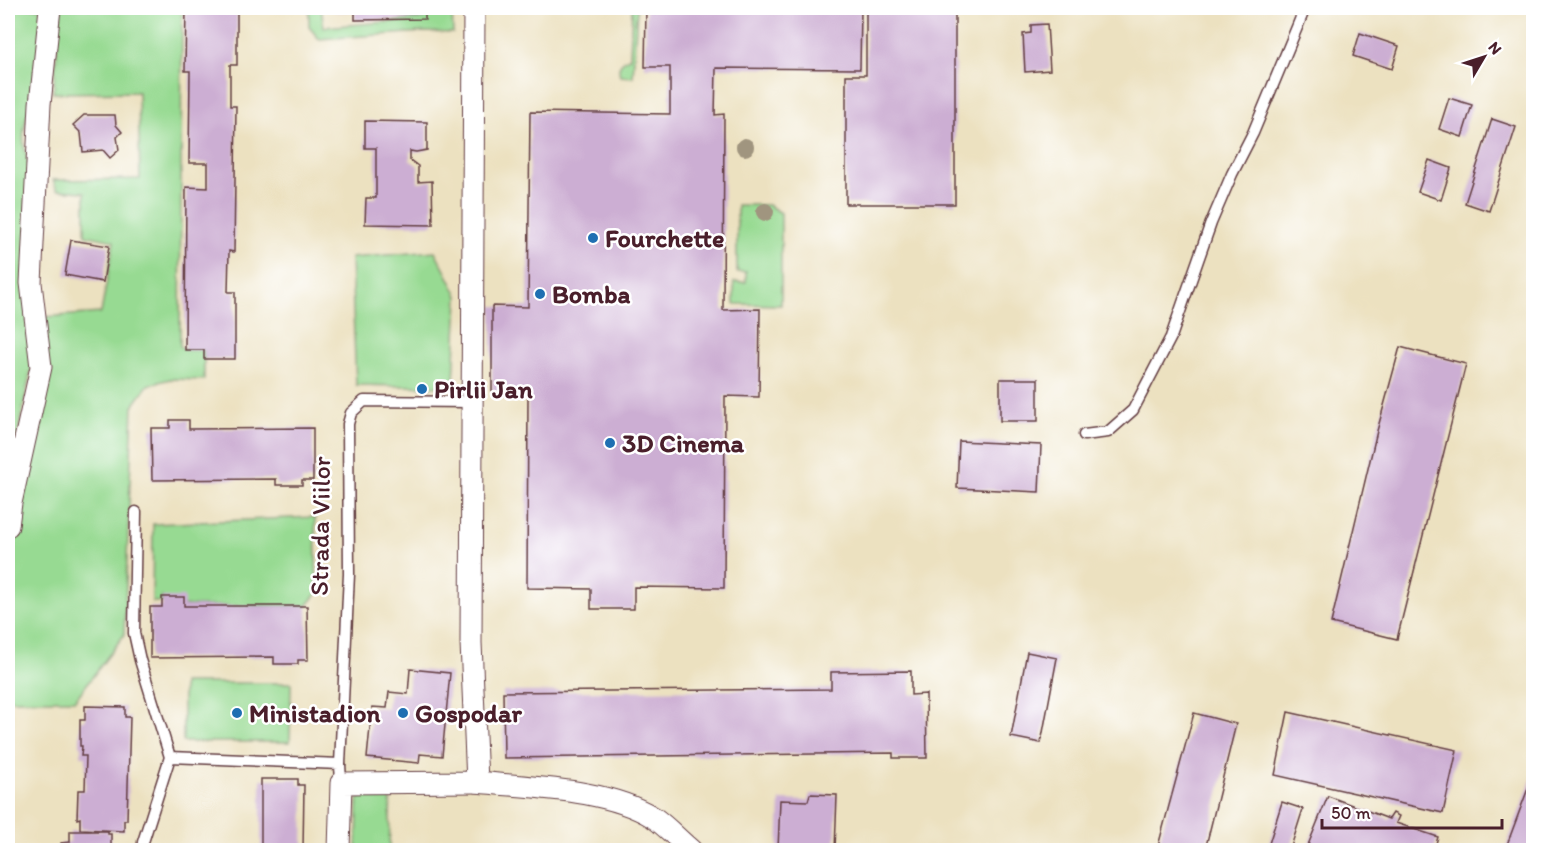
<svg xmlns="http://www.w3.org/2000/svg" width="1541" height="858" font-family="Itim,sans-serif">
<rect width="100%" height="100%" fill="#fff"/>
<filter id="ink" filterUnits="userSpaceOnUse"><feTurbulence type="fractalNoise" baseFrequency=".0167" numOctaves="2"/><feDisplacementMap in="SourceGraphic" scale="12" xChannelSelector="R" yChannelSelector="G"/><feConvolveMatrix kernelMatrix="1 2 1 2 8 2 1 2 1" color-interpolation-filters="sRGB"/></filter>
<filter id="wash" filterUnits="userSpaceOnUse"><feTurbulence type="fractalNoise" baseFrequency=".008" numOctaves="4" result="noise"/><feDisplacementMap in="SourceGraphic" scale="24" xChannelSelector="R" yChannelSelector="G"/><feGaussianBlur stdDeviation="1.35" result="paint"/><feColorMatrix in="noise" values="0 0 0 0 0 0 0 0 0 0 0 0 0 0 0 0 0 1.4 0 .05"/><feComposite in="paint" operator="in"/></filter>
<g filter="url(#wash)">
<rect width="100%" height="100%" fill="#ece1c0"/>
<g fill="#97da92" stroke="#707c5e" stroke-width="1.5">
<path d="M8,8H45C42,32 42,58 37,82C31,111 16,130 28,160L33,360L8,480Z"/>
<path d="M61,8H182L180,346L185,350H204V380L170,379L148,385L133,406L124,635L75,700H8V591L44,317L101,313L114,241L85,235V192L57,190L53,180L140,179L138,92L53,93Z"/>
<path d="M309,8H321L324,27L424,19L425,8H452L453,33L424,32L319,39L309,27Z"/>
<path d="M632,8H637L633,77L620,76C617,64 621,63 630,57Z"/>
<path d="M737,205H768L781,213V305L734,304V282H746V272H737Z"/>
<path d="M435,251L458,296L454,382L446,387L356,385L351,258Z"/>
<path d="M315,517L317,594L307,606H184L162,597V602H152L153,524Z"/>
<path d="M183,683H291L290,742H183Z"/>
<path d="M367,788L391,789L389,850H357L358,800Z"/>
</g>
<g id="blocks">
<g fill="#ccaed3">
<path d="M186,8H237V65H230V106H236L234,252L229,251L228,292H235V359H204V350H185L186,187L208,188V163H189L190,71H185Z"/>
<path d="M335,8H425V19L355,20V11L335,12Z"/>
<path d="M646,8H861L860,69L716,68L715,115L724,114L723,310L760,309L759,397L725,396L724,588L634,587V609H591V589L527,588L528,394L492,395V306L528,307L530,112L670,114V67H645Z"/>
<path d="M866,8H955V204H846V75H866Z"/>
<path d="M1421,8H1447V12L1421,13Z"/>
<path d="M1047,24L1050,70L1025,72L1023,34L1031,33V25Z"/>
<path d="M1360,33L1399,46L1392,69L1353,56Z"/>
<path d="M1449,98L1472,105L1462,137L1439,129Z"/>
<path d="M84,115H115L116,125L122,132L117,137L119,150L110,158L103,150L83,152L81,133L73,125Z"/>
<path d="M1492,119L1516,127L1489,211L1465,203Z"/>
<path d="M365,121L427,122V150L416,152L410,151V160L418,166V182L432,181L433,225L365,224L366,198H376V148H365Z"/>
<path d="M1429,160L1451,168L1441,200L1418,192Z"/>
<path d="M71,240L109,246L103,282L65,275Z"/>
<path d="M1400,347L1466,364L1397,639L1331,623L1377,431Z"/>
<rect x="1000" y="379" width="38" height="42"/>
<path d="M170,420H189V429L313,428V480H302V485H276V479L152,480L151,428H170Z"/>
<path d="M959,441L1041,445L1039,492L957,488Z"/>
<path d="M162,597H184V606H307L308,660H298V664H274V657L150,658V607H162Z"/>
<path d="M1027,652L1057,658L1041,743L1011,737Z"/>
<path d="M410,669L450,673L442,756L420,754L419,763L367,758L372,707L387,708L389,692L408,694Z"/>
<path d="M911,671V695L926,694L927,758H893V753L504,758L503,692L831,689V672Z"/>
<path d="M85,706L125,707V717H130L127,820H124V831L80,829V818L77,819L78,790H85L86,756H81L82,746H80V720H85Z"/>
<path d="M1288,712L1457,750L1443,813L1275,775Z"/>
<path d="M1194,713L1236,724L1205,850H1157Z"/>
<path d="M1533,775L1534,850H1505Z"/>
<path d="M261,779H298V785H304L303,850H261Z"/>
<path d="M810,794L837,795L835,850H778L780,800L808,801Z"/>
<path d="M1328,796L1389,819L1393,813L1399,816L1396,823L1438,837L1434,850H1363L1364,845L1362,850H1306Z"/>
<path d="M1282,802L1303,809L1290,850H1267Z"/>
<path d="M70,831H108V834H111V850H61V843L70,842Z"/>
</g>
</g>
</g>
<g filter="url(#ink)">
<use href="#blocks" fill-opacity="0" stroke="#623c41" stroke-width="1.5"/>
<g fill="none" stroke-linecap="round" stroke-linejoin="round">
<g stroke="#623c41" stroke-width="13">
<g id="service">
<path d="M1084,435L1108,432L1133,410L1171,337L1211,223L1232,174L1253,133L1305,8"/>
<path d="M136,512L134,633L140,660L170,757"/>
<path d="M340,764L349,574L348,424L351,413L364,401L471,402"/>
<path d="M142,850L143,842L170,757L340,764L341,783"/>
</g>
</g>
<g stroke="#623c41" stroke-width="23">
<g id="minor">
<path d="M8,526L11,503L41,367L31,283L40,104L50,8"/>
<path d="M477,782C532,788 605,788 653,817C666,826 679,840 691,850"/>
<path d="M339,850L341,783L477,782L471,643L474,8"/>
</g>
</g>
<use href="#service" stroke="#fff" stroke-width="10"/>
<use href="#minor" stroke="#fff" stroke-width="21"/>
</g>
<g fill="#a0957f">
<circle cx="745" cy="147" r="9"/>
<circle cx="765" cy="212" r="9"/>
</g>
</g>
<g fill="#1f6fb2" stroke="#fff" stroke-width="2">
<circle cx="593" cy="238" r="6"/>
<circle cx="540" cy="294" r="6"/>
<circle cx="422" cy="389" r="6"/>
<circle cx="610" cy="443" r="6"/>
<circle cx="237" cy="713" r="6"/>
<circle cx="403" cy="713" r="6"/>
</g>
<g text-anchor="middle" stroke-width="5" stroke-linejoin="round" paint-order="stroke">
<g font-size="26" font-weight="bold" fill="#4a1f2b" stroke="#fff" text-anchor="start">
<text x="605" y="247">Fourchette</text>
<text x="552" y="303">Bomba</text>
<text x="434" y="398">Pirlii Jan</text>
<text x="622" y="452">3D Cinema</text>
<text x="249" y="722">Ministadion</text>
<text x="415" y="722">Gospodar</text>
</g>
<g font-size="26" fill="#4a1f2b" stroke="#fff">
<text transform="translate(320 526) rotate(-89)" y="9">Strada Viilor</text>
</g>
</g>
<rect width="1541" height="858" fill="none" stroke="#fff" stroke-width="30"/>
<g transform="translate(1484 57) rotate(51)" stroke="#ffffff" stroke-width="4.5" paint-order="stroke">
<path d="M0-4.5L10 22L0 15L-10 22Z" fill="#4a1f2b"/>
<text y="-9" font-size="16" font-weight="bold" text-anchor="middle" fill="#4a1f2b">N</text>
</g>
<path d="M1322 819v9h180v-9" fill="none" stroke="#4a1f2b" stroke-width="3"/>
<text x="1331" y="819" font-size="18" fill="#4a1f2b" stroke="#ffffff" stroke-width="4.5" paint-order="stroke">50 m</text>
</svg>
